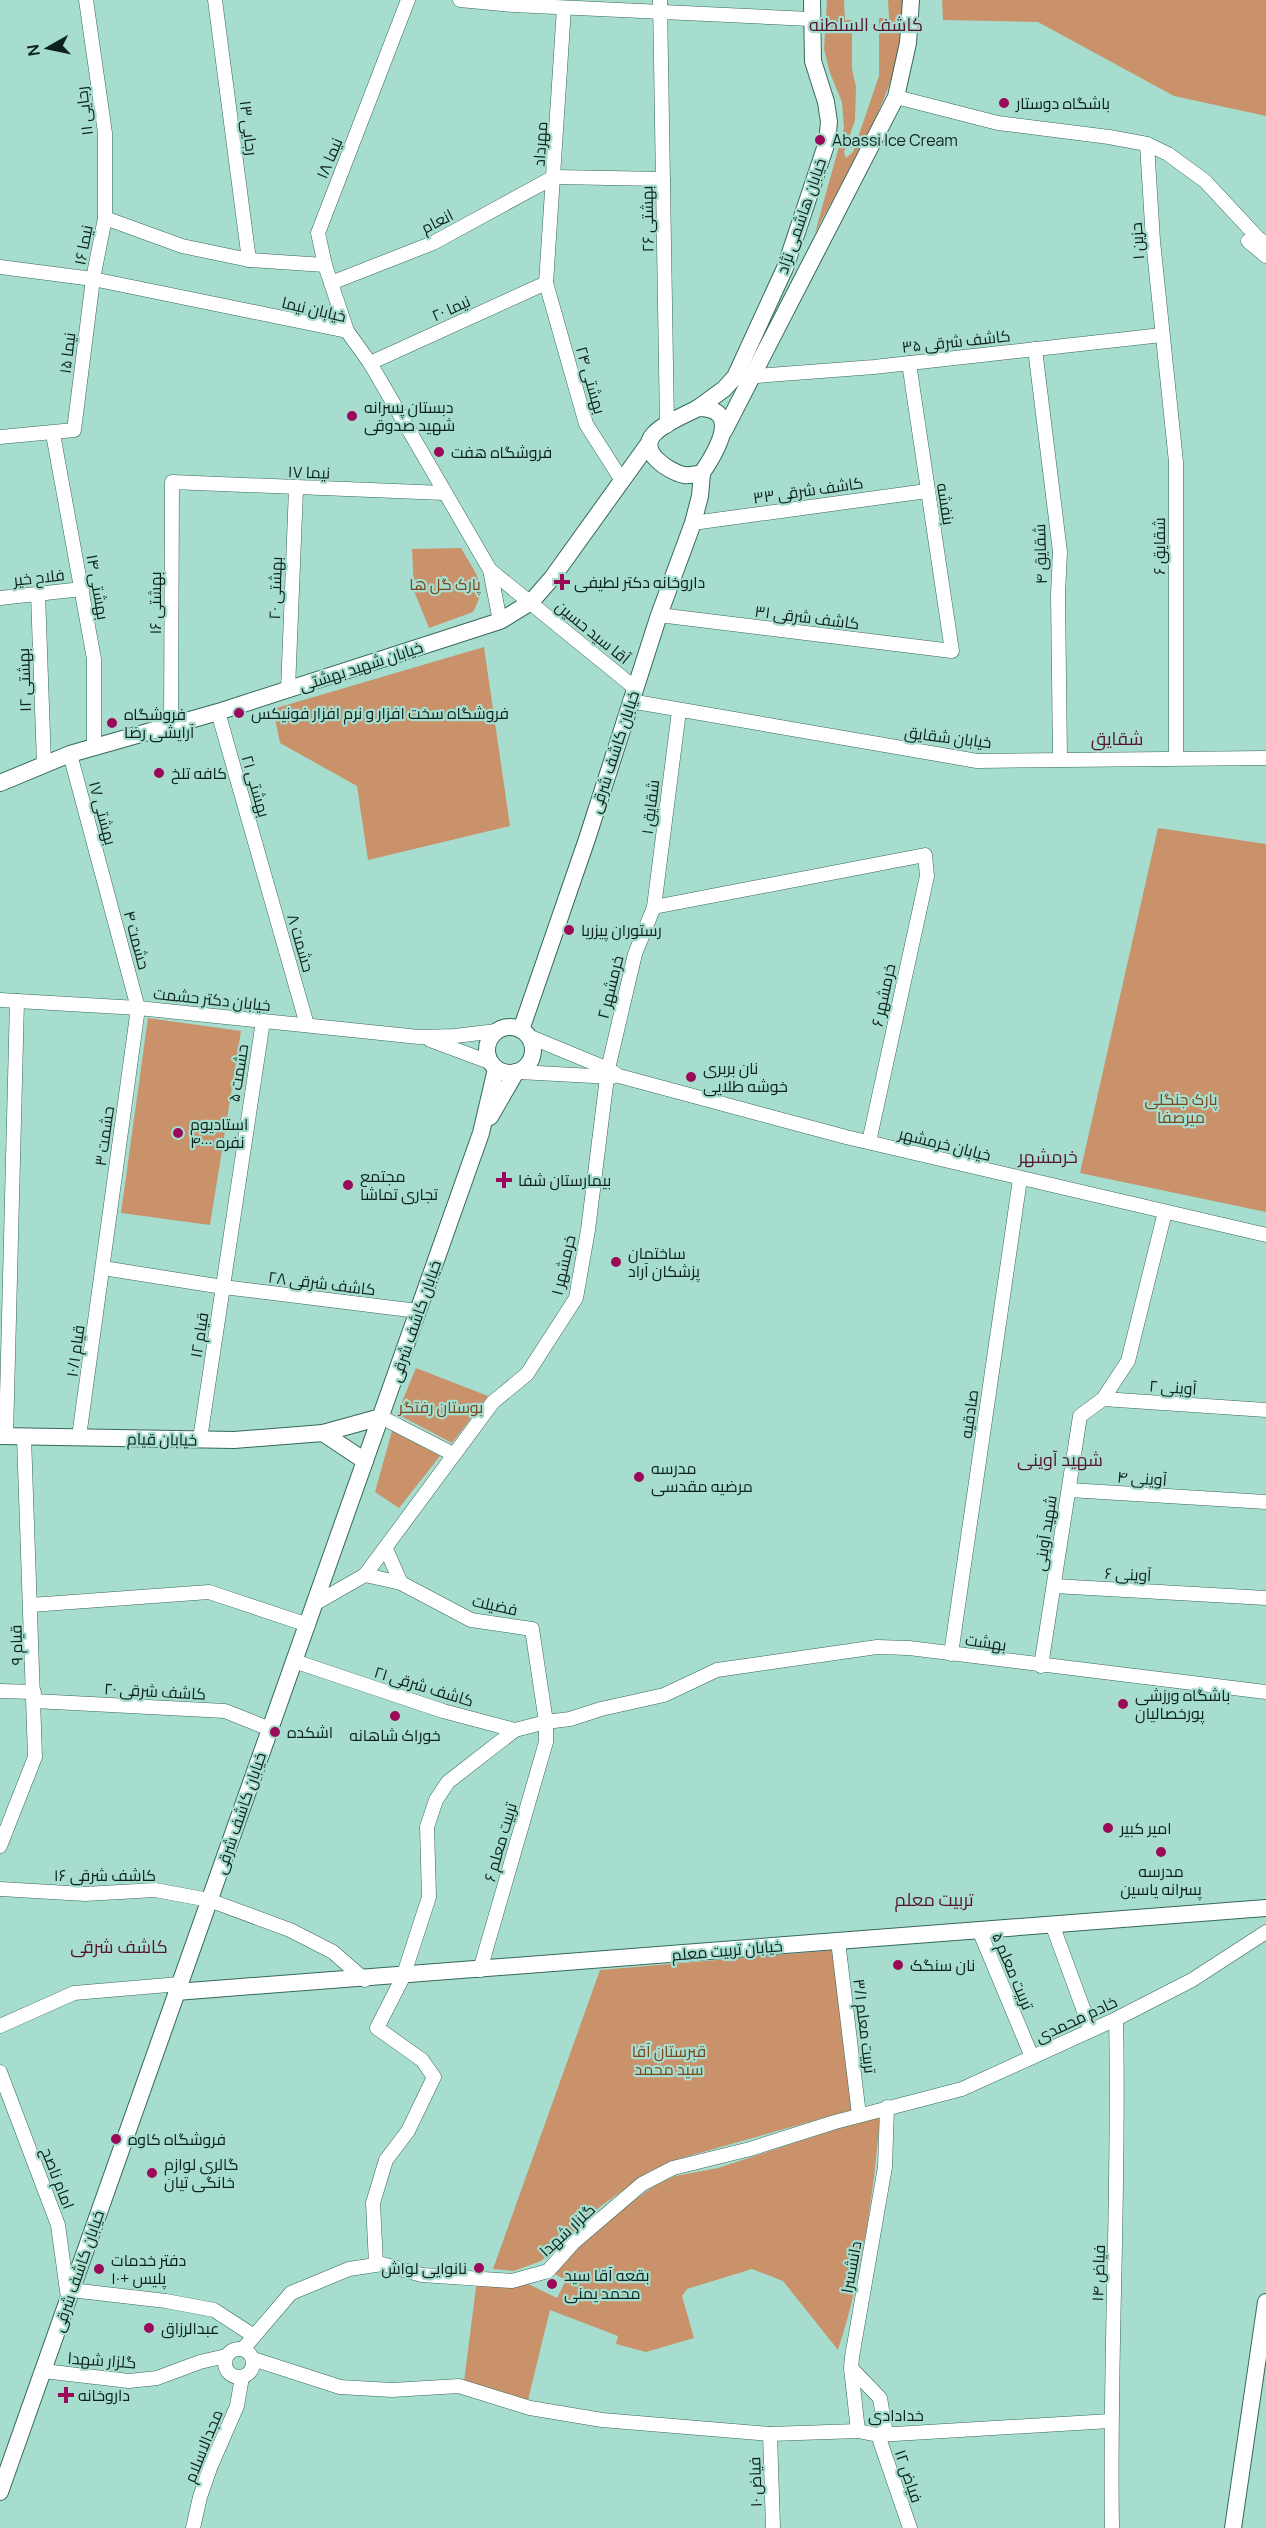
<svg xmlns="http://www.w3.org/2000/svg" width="1266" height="2528" font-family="Manrope,Cairo,sans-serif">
<rect width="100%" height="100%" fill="#a7ddce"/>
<g fill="#c9926b">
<path d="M827,0H844L845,20H852V69L856,87L855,120L844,152L846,158L853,152L879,76V18H889L888,0H902C902,12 904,25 902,37C890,107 847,171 815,233L844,128L842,102L830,73L824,49Z"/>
<path d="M942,0H1266V116L1174,96L1038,22L943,20Z"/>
<path d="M461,548C475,573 489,585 473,612L429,628L414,591L412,549Z"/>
<path d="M484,647L510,826L368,860L357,786L280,743L273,709Z"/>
<path d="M1158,828L1266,844V1212L1080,1173Z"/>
<path d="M148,1018L241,1031L210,1225L121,1213Z"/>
<path d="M416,1368L488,1396L452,1443L397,1414Z"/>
<path d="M392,1431L440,1456L399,1508L375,1492Z"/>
<path d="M836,1950L855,2109L678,2159L650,2171L601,2206L541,2261L514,2271L493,2269L600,1970Z"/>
<path d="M880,2115C874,2193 862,2276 838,2350L783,2281L752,2269L687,2289L682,2296L694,2338L646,2352L616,2344L618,2336L550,2310L528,2400L464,2382L476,2287L486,2283H526L557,2298L566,2280L551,2272L621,2210L654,2186L675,2176L718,2168Z"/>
</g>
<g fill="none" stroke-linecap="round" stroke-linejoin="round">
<g stroke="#35685c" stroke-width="15">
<g id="minor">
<path d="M215,0L249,260"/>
<path d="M460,0L513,5L810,19"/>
<path d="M660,0L667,426"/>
<path d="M564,8L546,283L586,424L621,479"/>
<path d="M896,97L998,123L1109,137L1147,144L1168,154L1205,181L1258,238L1266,244"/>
<path d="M1147,144L1153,241L1176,462V758"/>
<path d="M105,218L182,246L249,260L325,265"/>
<path d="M1248,241L1266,256"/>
<path d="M0,267L93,279L347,331L370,363L490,570L500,621"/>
<path d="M331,283L433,243L554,177L663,179"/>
<path d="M347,331L325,265L318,233L408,0"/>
<path d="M1035,349L1060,552L1058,594L1060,759"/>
<path d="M370,363L546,283"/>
<path d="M743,377L874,367L1162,335"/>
<path d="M53,434L94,659V748"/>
<path d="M0,437L74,430L93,279L105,218V133L86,0"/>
<path d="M693,523L927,491"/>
<path d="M490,570L635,688"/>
<path d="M38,594L44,764"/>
<path d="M0,598L82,589"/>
<path d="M659,615L952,651L909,363"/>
<path d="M288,690L296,489"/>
<path d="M630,701L977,761L1266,758"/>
<path d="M218,712L307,1025"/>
<path d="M171,725L172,482L444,493"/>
<path d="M70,754L138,1008L79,1437"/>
<path d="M654,907L925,855L927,876L869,1142"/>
<path d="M0,1000L138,1008L419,1037L455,1036L497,1031"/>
<path d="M528,1036L608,1069L619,1076L846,1137L1266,1235"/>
<path d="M430,1040L492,1063"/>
<path d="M519,1072L612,1077"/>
<path d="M103,1268L223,1287L418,1311"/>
<path d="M1103,1399L1266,1410"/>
<path d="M381,1417L453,1454"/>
<path d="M6,1436L17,1001"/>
<path d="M200,1439L263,1021"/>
<path d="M1069,1490L1266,1502"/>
<path d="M386,1549L401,1583"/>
<path d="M365,1575L401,1583L471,1620L532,1629L546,1722V1742L480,1970"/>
<path d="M1054,1586L1266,1598"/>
<path d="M316,1603L365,1575L493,1402L527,1374L576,1298L588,1230L608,1069L635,954L654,907L679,711"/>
<path d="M31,1605L209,1592L308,1625"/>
<path d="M951,1654L1020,1179"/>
<path d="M294,1661L443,1711L515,1730L546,1722L570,1719L601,1709L664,1695L717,1670L877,1647L909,1648L1266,1692"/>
<path d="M1041,1666L1080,1416L1103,1399L1128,1361L1165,1212"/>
<path d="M0,1691L34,1692"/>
<path d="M34,1701L225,1711L270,1729"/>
<path d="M0,1846L35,1757L24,1437"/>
<path d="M0,1889L85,1894L155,1890L209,1900L290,1930L333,1952L365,1980"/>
<path d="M1052,1924L1091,2030"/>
<path d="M979,1930L1032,2057"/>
<path d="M838,1941L859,2115"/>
<path d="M0,2026L74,1993L180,1984"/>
<path d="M0,2072L58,2225L68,2298"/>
<path d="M376,2264L373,2203L386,2160L408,2131L434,2077L422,2060L377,2028L403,1977L429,1897L427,1827L436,1800L448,1782L515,1730"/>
<path d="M71,2290L166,2301L214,2310L254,2336"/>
<circle cx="239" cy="2363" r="14"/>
<path d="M243,2349L291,2293L349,2269L382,2264L422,2275L512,2281L548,2271L573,2243L642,2184L673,2168L750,2149L835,2122L962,2089L1116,2019L1192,1980L1266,1932"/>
<path d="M253,2359L340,2387L392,2390L459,2386L530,2408L602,2420L770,2434L858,2431L878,2435L1110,2421"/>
<path d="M851,2368L880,2398L886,2434"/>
<path d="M43,2371L129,2381L157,2378L200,2362L226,2356"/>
<path d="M858,2431L851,2368L852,2357L885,2167L887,2107"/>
<path d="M770,2434L773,2528"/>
<path d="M878,2435L910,2528"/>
<path d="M193,2528L200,2497L210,2468L237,2406L242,2377"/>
<path d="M1112,2528C1109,2358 1120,2189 1116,2019"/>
</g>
</g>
<g stroke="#35685c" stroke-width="18">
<g id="major">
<path d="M698,408L724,389L735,377L785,268L827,142L829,122L826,102L813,61L812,0"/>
<path d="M698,408C743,408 716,452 702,473C697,474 690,476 684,475C669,472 637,451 654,434C664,423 685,415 698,408Z"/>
<path d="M724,431L896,97L908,43L911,0"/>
<path d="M0,783L70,754L218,712L500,621L531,602L552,578L649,443"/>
<circle cx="510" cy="1050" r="23"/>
<path d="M521,1030L587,839L659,615L693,523L700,496L702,473"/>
<path d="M490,1117L516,1072"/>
<path d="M323,1433L365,1461"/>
<path d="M0,1436L234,1440L323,1433L381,1417"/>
<path d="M176,1992L1266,1908"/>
<path d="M0,2492L481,1133L496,1069"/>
<path d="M1233,2528L1266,2302"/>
</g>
</g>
<use href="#minor" stroke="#fff" stroke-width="14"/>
<use href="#major" stroke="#fff" stroke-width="16"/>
</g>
<g fill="#9b0a59" stroke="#a7ddce" stroke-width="2">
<circle cx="1004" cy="103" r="6"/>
<circle cx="820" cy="140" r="6"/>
<circle cx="352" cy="416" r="6"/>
<circle cx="439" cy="452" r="6"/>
<path d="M559 573h6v6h6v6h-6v6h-6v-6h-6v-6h6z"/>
<circle cx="239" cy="713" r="6"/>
<circle cx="112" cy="723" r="6"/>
<circle cx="159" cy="773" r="6"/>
<circle cx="569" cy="930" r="6"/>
<circle cx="691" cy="1077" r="6"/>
<circle cx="178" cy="1133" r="6"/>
<path d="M501 1171h6v6h6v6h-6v6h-6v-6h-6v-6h6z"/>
<circle cx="348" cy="1185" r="6"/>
<circle cx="616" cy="1262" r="6"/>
<circle cx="639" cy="1477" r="6"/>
<circle cx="1123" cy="1704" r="6"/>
<circle cx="395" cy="1716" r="6"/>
<circle cx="275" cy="1732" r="6"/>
<circle cx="1108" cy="1828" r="6"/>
<circle cx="1161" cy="1852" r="6"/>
<circle cx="898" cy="1965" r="6"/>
<circle cx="116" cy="2139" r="6"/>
<circle cx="152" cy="2173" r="6"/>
<circle cx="479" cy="2268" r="6"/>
<circle cx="99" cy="2269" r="6"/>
<circle cx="552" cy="2284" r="6"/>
<circle cx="149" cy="2328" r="6"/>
<path d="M63 2386h6v6h6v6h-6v6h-6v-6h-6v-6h6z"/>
</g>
<g text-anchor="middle" stroke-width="4.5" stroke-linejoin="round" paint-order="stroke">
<g font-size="16" fill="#0d221d" stroke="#a7ddce" text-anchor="start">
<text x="1016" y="109">باشگاه دوستار</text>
<text x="832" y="146">Abassi Ice Cream</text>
<text x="364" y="413">دبستان پسرانه<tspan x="364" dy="18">شهید صدوقی</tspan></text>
<text x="451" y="458">فروشگاه هفت</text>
<text x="574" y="588">داروخانه دکتر لطیفی</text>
<text x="251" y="719">فروشگاه سخت افزار و نرم افزار فونیکس</text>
<text x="124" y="720">فروشگاه<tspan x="124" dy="18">آرایشی رضا</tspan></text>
<text x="171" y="779">کافه تلخ</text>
<text x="581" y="936">رستوران پیزریا</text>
<text x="703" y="1074">نان بربری<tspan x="703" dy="18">خوشه طلایی</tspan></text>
<text x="190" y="1130">استادیوم<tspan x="190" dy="18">۴۰۰۰ نفره</tspan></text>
<text x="360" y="1182">مجتمع<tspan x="360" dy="18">تجاری تماشا</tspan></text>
<text x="518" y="1186">بیمارستان شفا</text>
<text x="628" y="1259">ساختمان<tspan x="628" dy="18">پزشکان آراد</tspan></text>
<text x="651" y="1474">مدرسه<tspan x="651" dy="18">مرضیه مقدسی</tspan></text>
<text x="1135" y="1701">باشگاه ورزشی<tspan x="1135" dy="18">پورخصالیان</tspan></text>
<text x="287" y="1738">اشکده</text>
<text x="395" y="1741" text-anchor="middle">خوراک شاهانه</text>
<text x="1120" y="1834">امیر کبیر</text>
<text x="1161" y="1877" text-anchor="middle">مدرسه<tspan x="1161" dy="18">پسرانه یاسین</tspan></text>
<text x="910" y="1971">نان سنگک</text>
<text x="128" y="2145">فروشگاه کاوه</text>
<text x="164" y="2170">گالری لوازم<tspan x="164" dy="18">خانگی تیان</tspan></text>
<text x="111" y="2266">دفتر خدمات<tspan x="111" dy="18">پلیس +۱۰</tspan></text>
<text x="467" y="2274" text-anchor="end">نانوایی لواش</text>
<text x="564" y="2281">بقعه آقا سید<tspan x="564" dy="18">محمد یمنی</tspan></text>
<text x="161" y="2334">عبدالرزاق</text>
<text x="78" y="2401">داروخانه</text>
</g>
<g font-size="16" fill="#0d221d" stroke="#a7ddce">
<text transform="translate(84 111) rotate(-97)" y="6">رجایی ۱۱</text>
<text transform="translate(249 128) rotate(83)" y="6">رجایی ۱۳</text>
<text transform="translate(540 144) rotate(-86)" y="6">مهرداد</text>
<text transform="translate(329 158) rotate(-67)" y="6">نیما ۱۸</text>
<text transform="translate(801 216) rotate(-71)" y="6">خیابان هاشمی نژاد</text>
<text transform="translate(647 219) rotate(-91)" y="6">بهشتی ۲۶</text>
<text transform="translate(437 221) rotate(-27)" y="6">انعام</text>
<text transform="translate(1137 241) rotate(-94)" y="6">حزین ۱</text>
<text transform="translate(83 245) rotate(-79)" y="6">نیما ۱۶</text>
<text transform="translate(451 308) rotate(-24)" y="6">نیما ۲۰</text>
<text transform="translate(314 309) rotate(13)" y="6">خیابان نیما</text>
<text transform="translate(956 341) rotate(-6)" y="6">کاشف شرقی ۳۵</text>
<text transform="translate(67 353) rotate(-83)" y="6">نیما ۱۵</text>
<text transform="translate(591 380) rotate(74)" y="6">بهشتی ۲۴</text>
<text transform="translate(309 472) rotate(2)" y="6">نیما ۱۷</text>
<text transform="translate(808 490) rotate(-8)" y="6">کاشف شرقی ۳۳</text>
<text transform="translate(946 504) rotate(81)" y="6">بنفشه</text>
<text transform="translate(1159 546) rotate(-90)" y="6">شقایق ۶</text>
<text transform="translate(1040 554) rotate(-92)" y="6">شقایق ۴</text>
<text transform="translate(39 577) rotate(-6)" y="6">فلاح خیر</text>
<text transform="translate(98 587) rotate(80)" y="6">بهشتی ۱۴</text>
<text transform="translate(275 588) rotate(-88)" y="6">بهشتی ۲۰</text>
<text transform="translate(155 603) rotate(-90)" y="6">بهشتی ۱۶</text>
<text transform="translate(807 617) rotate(7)" y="6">کاشف شرقی ۳۱</text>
<text transform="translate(593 632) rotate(39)" y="6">آقا سید حسین</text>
<text transform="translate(361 666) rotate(-18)" y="6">خیابان شهید بهشتی</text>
<text transform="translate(24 680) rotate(-92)" y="6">بهشتی ۱۲</text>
<text transform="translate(948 737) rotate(7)" y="6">خیابان شقایق</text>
<text transform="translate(614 752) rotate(-72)" y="6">خیابان کاشف شرقی</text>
<text transform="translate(256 786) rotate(74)" y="6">بهشتی ۲۱</text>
<text transform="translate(650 807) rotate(-83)" y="6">شقایق ۱</text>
<text transform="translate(103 813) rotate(75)" y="6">بهشتی ۱۷</text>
<text transform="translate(137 940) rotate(75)" y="6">حشمت ۴</text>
<text transform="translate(301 943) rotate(74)" y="6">حشمت ۸</text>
<text transform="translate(610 987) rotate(-76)" y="6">خرمشهر ۲</text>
<text transform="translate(883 995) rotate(-78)" y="6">خرمشهر ۶</text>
<text transform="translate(212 999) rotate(6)" y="6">خیابان دکتر حشمت</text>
<text transform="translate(238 1073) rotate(-81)" y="6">حشمت ۵</text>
<text transform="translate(104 1136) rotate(-82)" y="6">حشمت ۳</text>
<text transform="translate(945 1144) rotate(14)" y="6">خیابان خرمشهر</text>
<text transform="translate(563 1265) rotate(-77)" y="6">خرمشهر ۱</text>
<text transform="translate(322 1283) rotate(7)" y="6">کاشف شرقی ۲۸</text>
<text transform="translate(415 1321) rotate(-71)" y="6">خیابان کاشف شرقی</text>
<text transform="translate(199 1335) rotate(-81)" y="6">قیام ۱۲</text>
<text transform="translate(75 1351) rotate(-82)" y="6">قیام ۱۰/۱</text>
<text transform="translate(1173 1387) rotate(4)" y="6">آوینی ۲</text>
<text transform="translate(969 1414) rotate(-82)" y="6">صادقیه</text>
<text transform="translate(162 1439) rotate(1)" y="6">خیابان قیام</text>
<text transform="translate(1142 1478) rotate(4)" y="6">آوینی ۴</text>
<text transform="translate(1045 1533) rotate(-81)" y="6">شهید آوینی</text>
<text transform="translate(1128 1574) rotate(3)" y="6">آوینی ۶</text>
<text transform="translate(495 1605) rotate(12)" y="6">فضیلت</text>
<text transform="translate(986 1642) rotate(8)" y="6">بهشت</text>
<text transform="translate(16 1645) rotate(-92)" y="6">قیام ۹</text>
<text transform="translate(424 1686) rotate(17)" y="6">کاشف شرقی ۲۱</text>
<text transform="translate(155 1691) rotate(3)" y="6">کاشف شرقی ۲۰</text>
<text transform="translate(240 1813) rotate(-71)" y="6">خیابان کاشف شرقی</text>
<text transform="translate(500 1842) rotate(-74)" y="6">تربیت معلم ۶</text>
<text x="105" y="1881">کاشف شرقی ۱۶</text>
<text transform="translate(727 1950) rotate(-5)" y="6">خیابان تربیت معلم</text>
<text transform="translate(1013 1971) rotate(67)" y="6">تربیت معلم ۵</text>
<text transform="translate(1076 2019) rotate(-25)" y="6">خادم محمدی</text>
<text transform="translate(865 2026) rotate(83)" y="6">تربیت معلم ۳/۱</text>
<text transform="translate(58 2178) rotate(69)" y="6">امام ناصح</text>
<text transform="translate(567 2230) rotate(-43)" y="6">گلزار شهدا</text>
<text transform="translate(851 2267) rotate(-80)" y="6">دانشسرا</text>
<text transform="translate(78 2271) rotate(-71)" y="6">خیابان کاشف شرقی</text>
<text transform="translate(1098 2273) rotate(-88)" y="6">فیاض ۱۴</text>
<text transform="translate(102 2360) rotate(4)" y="6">گلزار شهدا</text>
<text x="896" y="2421">خدادادی</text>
<text transform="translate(203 2446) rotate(-68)" y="6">مجدالاسلام</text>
<text transform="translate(909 2476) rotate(71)" y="6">فیاض ۱۲</text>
<text transform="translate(755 2482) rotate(-92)" y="6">فیاض ۱۰</text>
</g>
<g font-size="16" fill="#7c461a" stroke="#a7ddce">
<text x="445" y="590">پارک گل ها</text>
<text x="1181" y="1105">پارک جنگلی<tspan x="1181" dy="18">میرصفا</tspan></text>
<text x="441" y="1413">بوستان رفتگر</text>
<text x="669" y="2057">قبرستان آقا<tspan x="669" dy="18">سید محمد</tspan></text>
</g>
<g font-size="18" fill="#551432" stroke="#a7ddce">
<text x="866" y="31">کاشف السلطنه</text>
<text x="1117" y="745">شقایق</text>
<text x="1048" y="1163">خرمشهر</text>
<text x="1060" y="1466">شهید آوینی</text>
<text x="934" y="1906">تربیت معلم</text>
<text x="119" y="1953">کاشف شرقی</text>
</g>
</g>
<g transform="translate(48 48) rotate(261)" stroke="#a7ddce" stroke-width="4.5" paint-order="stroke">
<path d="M0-4.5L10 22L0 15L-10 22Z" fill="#0d221d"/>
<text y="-9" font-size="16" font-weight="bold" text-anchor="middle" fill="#0d221d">N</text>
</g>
</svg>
